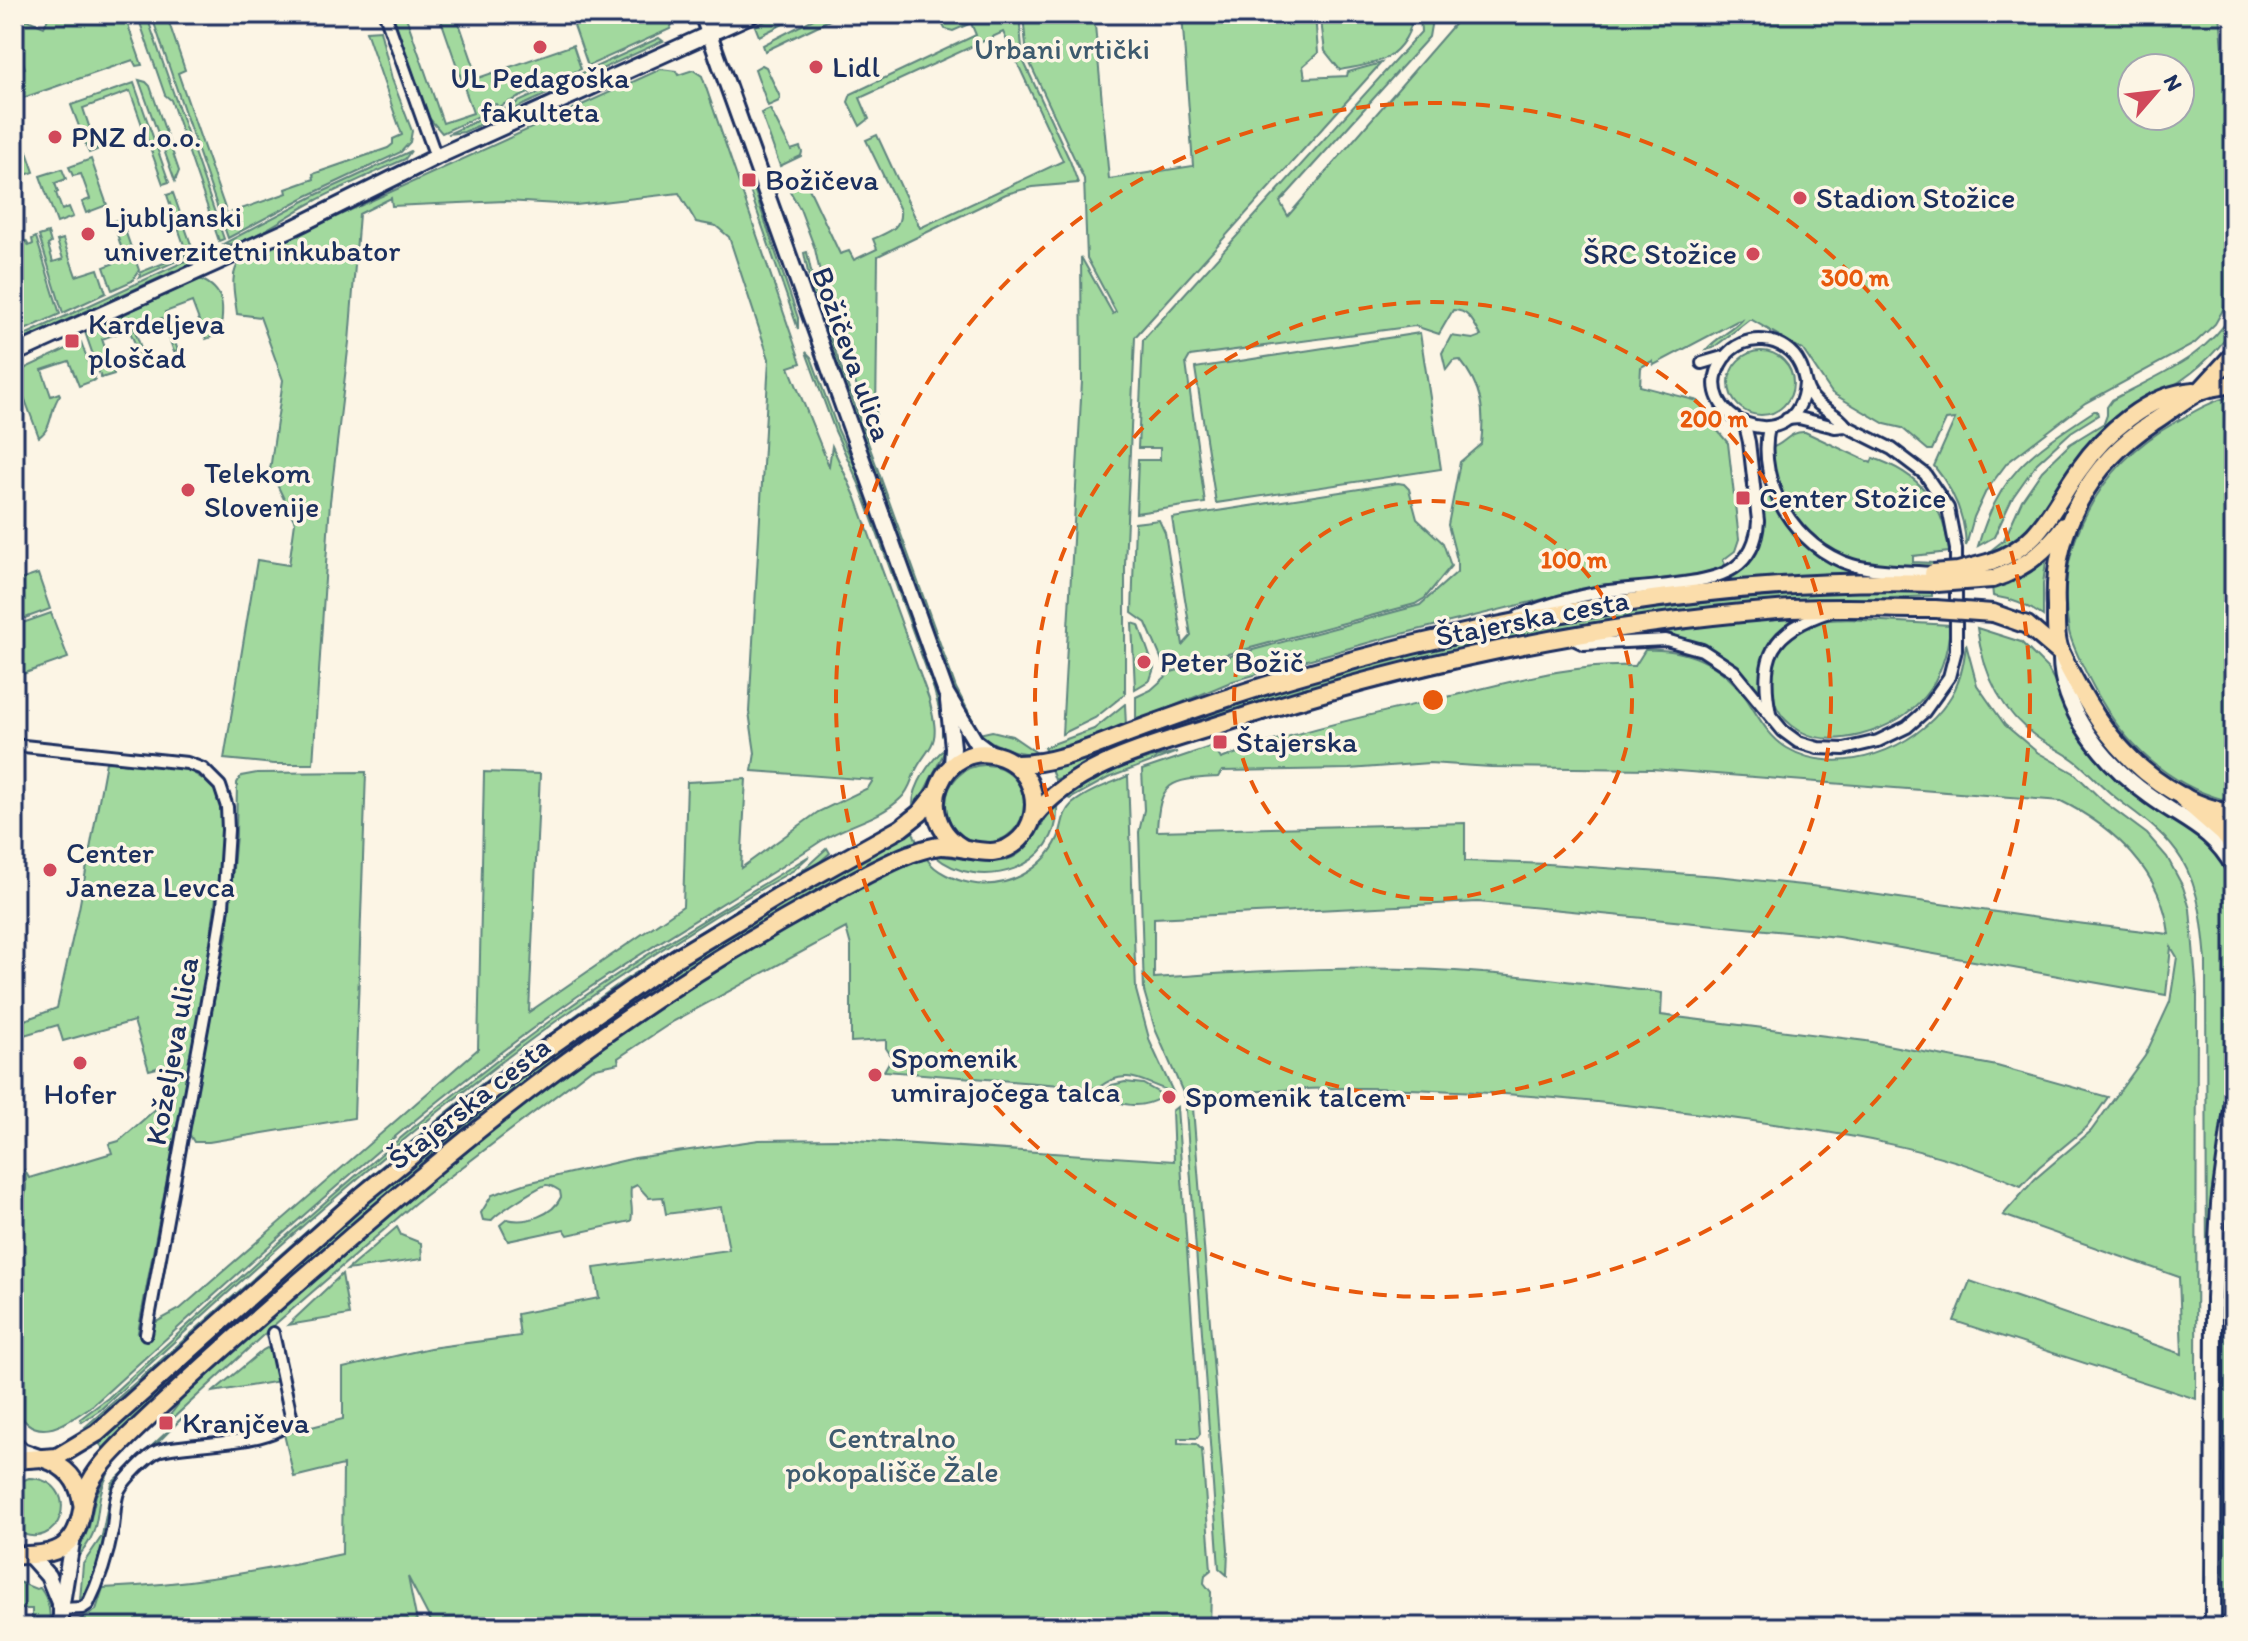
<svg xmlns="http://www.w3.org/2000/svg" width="2248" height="1641" font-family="Itim,sans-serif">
<rect width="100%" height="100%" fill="#fcf5e5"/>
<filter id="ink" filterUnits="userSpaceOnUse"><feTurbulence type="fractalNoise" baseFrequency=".0125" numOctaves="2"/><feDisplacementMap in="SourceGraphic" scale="16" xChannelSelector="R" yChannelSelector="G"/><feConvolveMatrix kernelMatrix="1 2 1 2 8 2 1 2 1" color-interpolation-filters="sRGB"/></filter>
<g filter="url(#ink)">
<g fill="#a2d99e" stroke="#5e847e" stroke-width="2" fill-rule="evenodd">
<path d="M14,14L44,27L50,14H124L142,65L136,66L133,60L14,101V73L25,68L14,35Z"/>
<path d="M137,14H146L224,239L219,241L171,100L165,95Z"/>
<path d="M151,14H166L185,70L178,73L227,214L287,193L286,189L314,179L313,174L388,148L393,144V139L402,135L366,31L380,30L392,79L412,131L410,142L401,152L307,196L228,238Z"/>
<path d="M392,14H405L443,123L473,113L439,14H456L478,78L573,45L581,69L498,107L496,104L491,105L492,110L442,133L429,118Z"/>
<path d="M570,14H579L583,25L616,14H677L670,29L588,66Z"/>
<path d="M780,14H803L759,36L755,26Z"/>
<path d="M823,14H842L765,51L763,45Z"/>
<path d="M937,14H1019L1023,60L1070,161L1078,183L1032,187L1006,194L878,256L876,416L870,424L826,301L815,249L800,209L786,184L809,173L815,178L806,182L840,254L849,251L854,260L877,249L873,239C888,232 902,229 900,210L866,140L877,135L920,228L1063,161L1003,32L860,98L869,119L860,126L848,102L851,94L976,35L971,23L953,31L945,29Z"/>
<path d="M1023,14H1094L1109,179L1193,166L1182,14H1315L1318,53L1303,66L1305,78L1347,76L1348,72L1381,63L1135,337L1125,565V694L1095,718L1062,734L1082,381L1081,257L1113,314L1116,312L1087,258L1084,179L1027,57Z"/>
<path d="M1320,14H1411C1414,30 1401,49 1386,58C1374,65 1353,67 1340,70L1325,51Z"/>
<path d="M1420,14H1433L1429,37L1280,202L1288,216L1463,14H2220L2234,175V285L2228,301L2215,324L2194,344L2085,403L2007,463L1986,491L1974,517L1966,546C1965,515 1953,489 1934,466L1955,419L1946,420L1932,450H1928L1902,428L1885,424L1832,393L1803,350L1752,320H1749L1713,348L1706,350C1716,337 1732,332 1742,320L1737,321L1654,365L1652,361L1641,367L1640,386L1698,401L1714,419L1712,424L1728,443L1739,539L1735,551L1723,560L1726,567L1703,573L1580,590L1385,638L1233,681L1136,722V697L1151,690L1171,672L1420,605L1457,572V560L1448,525L1460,462L1481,444C1485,411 1482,387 1460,360L1453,361L1446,370L1442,353L1451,336L1473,339L1481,336C1474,323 1469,310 1453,310L1439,334L1415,326L1190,356L1186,363L1205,503L1136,513L1138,460H1160V448H1138L1143,340L1421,32ZM2132,68H2180V116H2132Z"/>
<path d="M659,38L663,41L464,132L448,134Z"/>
<path d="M762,65L766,67L780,97L779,101L768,106L755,69Z"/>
<path d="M661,69L676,71L678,75L693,70L702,76L801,363L789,367L829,466L832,446L856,498L929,699C932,714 939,732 931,746C926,755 919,762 915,772C911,781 909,791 901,798C880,819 845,825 821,841C743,893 660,939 582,993C407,1115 251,1262 93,1405C65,1424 34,1448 14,1405V1213C27,1200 28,1187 24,1169L29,1178L112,1153L109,1144L119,1141L174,1093L165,1066L149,1070L134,1021L63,1041L58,1025L14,1038V1024L57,1008L79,909L106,762L156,764L187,769L212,785L221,803L222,850L207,968L138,1332L180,1309L478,1049L484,772L540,774L529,1012L683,906L687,782L746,779L741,868L818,812L868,788L873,780L752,771L755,753L749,712L769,359L729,237L716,226L696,222L679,193L576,205L505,201L392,206L391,198L359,214L349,342L330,502L313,764H274L224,759L257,560L289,565L295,522L270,470L283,380L260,317L237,314C235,296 228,274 241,260Z"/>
<path d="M139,80L146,82L150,86L179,171L175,181Z"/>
<path d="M134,83L169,182L163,184L130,91L83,108L97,150L89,153L71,105Z"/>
<path d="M770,109L791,150L800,147L802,152L801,156L780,166L761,113Z"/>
<path d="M17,123L34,172L14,179V124Z"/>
<path d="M411,151L405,159C374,173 343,186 313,202C292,212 245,248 223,244L318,194Z"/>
<path d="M91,159L107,205L86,213L82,202L90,199L81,174L73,176L69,167Z"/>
<path d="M62,169L66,179L55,183L58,192L56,193L62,210L69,207L73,217L57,223L40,176Z"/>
<path d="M752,183L798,318V329L748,185Z"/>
<path d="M173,193L194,253L139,278L141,272L187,254L167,195Z"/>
<path d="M121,219L139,270L132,281L112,290L104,267L125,259L113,221Z"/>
<path d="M48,233L51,243L48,245L53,262L63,259L57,241L63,239L76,276L98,269L106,293L63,313L39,236Z"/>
<path d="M36,237L60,314L14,335V245L26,241L29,246L33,244L32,239Z"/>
<path d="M807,252L817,300L956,688L974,722H969L953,688L814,302L804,253Z"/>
<path d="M203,253L199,260L14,344V340Z"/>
<path d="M200,279C226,290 224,308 220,334L206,339L192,302L165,312L178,351L174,352L162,318L134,328L146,362L143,363L129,329L102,339L114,374L101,378L85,332Z"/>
<path d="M2234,311V327C2214,357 2188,379 2157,395L2037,522L2012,544L1991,554L1990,551L2004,540L2022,500L2042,471L2070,444L2104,423L2107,415V407L2112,400C2159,374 2205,359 2234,311Z"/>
<path d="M1420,333L1441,469L1216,503L1195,368Z"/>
<path d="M81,342L95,380L79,386L69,361L42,370L51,396L59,393L60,395C49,409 54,427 39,437L15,373Z"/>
<circle cx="1761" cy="383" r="32"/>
<path d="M806,352L811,357L838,430L868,494L938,688L947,732L942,735V720L934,690L860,486L835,431Z"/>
<path d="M2234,396V802C2177,790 2131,752 2102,702C2094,689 2071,645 2069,631C2053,546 2100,465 2174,423C2193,412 2212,400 2234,396Z"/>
<path d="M2094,411H2097L2098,415L2071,432L2037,463L2013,497L1994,537L1978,546C1999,472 2032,452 2094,411Z"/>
<path d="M1805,432L1871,463L1873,458C1919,473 1944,503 1949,552L1913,556V562L1933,563V566C1906,566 1880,566 1853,559C1805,546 1773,496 1771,448C1785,444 1789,431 1805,432Z"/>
<path d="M1398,483L1404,484L1409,489L1417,519L1443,543L1451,566L1425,598L1415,604L1172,669L1164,665L1146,623L1132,613L1135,523L1159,520L1165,533L1183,645L1191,636L1172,518Z"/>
<path d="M1769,492C1787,535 1821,561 1865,574L1732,582L1730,577C1762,557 1766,528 1762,493Z"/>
<path d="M2047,554L2043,584V616C2027,605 2013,599 1993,596L1992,585Z"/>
<path d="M38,574L50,609L14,622V582Z"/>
<path d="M1932,586V596L1761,604L1623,621L1112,755L1055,780L1051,769C1130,739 1210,708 1291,685C1424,647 1559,618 1696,602C1774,593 1853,590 1932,586Z"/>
<path d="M51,613L68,658L14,677V626Z"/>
<path d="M1796,616C1791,622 1782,628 1776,635C1762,652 1762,671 1759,691C1720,649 1703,638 1644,634V632Z"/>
<path d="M1848,619L1950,625C1946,683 1916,720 1860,735C1840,740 1818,741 1800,731C1754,705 1767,641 1812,623C1822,619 1837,620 1848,619Z"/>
<path d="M1132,623L1139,625L1154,668L1150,680L1135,689Z"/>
<path d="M1977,628L2021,642L2048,669L2078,724L2172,815L2214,848L2234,886V1050L2217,1161L2207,1298L2206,961C2203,926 2200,891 2182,860C2166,834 2144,819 2120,801C2105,790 2093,776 2079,764C2067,753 2051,747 2038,738C2000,711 1983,673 1977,628Z"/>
<path d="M1966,644L1977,685L2005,725L2037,752L2074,773L2104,802L2147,834L2167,857L2183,887L2190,909L2197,994L2196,1399L1954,1321L1970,1281L2182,1354L2179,1277L2003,1215L2035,1179L2091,1131L2145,1056L2170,1002L2177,957L2171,947L2166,995L1838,937L1478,902L1154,918V978C1263,970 1374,964 1483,973C1536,976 1588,984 1641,990L1662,993L1661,1015L1866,1041L1997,1066L2108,1097L2087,1127L2039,1167L2021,1186C1932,1146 1833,1132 1738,1119C1613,1102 1488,1089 1362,1088C1306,1087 1248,1092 1192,1095L1228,1550L1227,1575L1219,1568L1185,1097L1155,1029L1144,991L1139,832L1144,810L1142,770L1213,746L1221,759C1294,731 1371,715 1447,697C1508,683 1571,663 1635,666L1645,650C1689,648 1724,665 1748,701C1759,718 1769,737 1787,748C1839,779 1916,749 1948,701C1960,684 1964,665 1966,644ZM1429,763L1491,767L1652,769L2061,801C2114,827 2162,872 2169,934L2052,920L1830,888L1717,876L1548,864L1465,861V823L1157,831C1159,779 1172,780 1218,777L1222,771L1349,769Z"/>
<path d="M1125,704L1126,726L1077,744L1046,751L1044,748L1050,745L1094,729Z"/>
<path d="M992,731L1012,736L1037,753C1016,755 995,745 979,734Z"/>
<path d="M947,747L924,792L913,805C913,785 931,759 947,747Z"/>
<path d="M1177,752L1108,778L1070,799L1065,797C1100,773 1136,760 1177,752Z"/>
<circle cx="985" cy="804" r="39"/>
<path d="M366,772L354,1118L209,1142H194L188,1132L227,935L236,835L237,783L241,776L257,773Z"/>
<path d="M1128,776L1136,990L1150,1042L1173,1092C1144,1084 1128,1065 1098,1088L884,1071L892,1057L886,1048V1040L851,1042V946L846,928L674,1021L618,1058L619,1063L591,1069L415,1203L273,1326L171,1420L168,1417C177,1408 182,1397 191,1388C243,1336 301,1288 357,1239C485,1130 616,1028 760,942C812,912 868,873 927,859C935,872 955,880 970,883C1005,890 1043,871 1058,838C1063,826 1062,813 1072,804C1088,791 1109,784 1128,776Z"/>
<path d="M1057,804C1062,869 979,894 935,856C969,855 1004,877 1031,842C1041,829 1045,815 1057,804Z"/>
<path d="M913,832L917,842L876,861L653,993L236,1329L104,1449L98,1442C257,1298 415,1147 591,1024C662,974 736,928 811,886C845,867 880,851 913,832Z"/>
<path d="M827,848L830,853L808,872L625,984L508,1068L88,1430L85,1427L365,1180L479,1086L623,981L735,910L802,871Z"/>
<path d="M809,856L794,870C712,916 632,967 555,1022C394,1139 246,1275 100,1410L82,1422L80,1419L108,1398C252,1266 396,1133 554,1018C636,958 724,909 809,856Z"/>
<path d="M1125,1082L1143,1084L1161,1094L1160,1098C1141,1109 1120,1107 1103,1093L1112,1085Z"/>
<path d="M1177,1107L1200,1434L1197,1438H1178V1443L1196,1444L1202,1450L1211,1570L1205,1575L1204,1583L1211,1592L1210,1627H434L408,1577L418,1627H79V1620L96,1610L103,1588C184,1585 263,1571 342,1554L343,1465L294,1477L284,1434L343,1419V1368L430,1348L520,1336L517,1314L599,1298L594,1268L729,1250L721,1207L666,1214L663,1197L649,1198L637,1185L631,1188C629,1199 634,1209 631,1221L568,1235L564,1229L508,1241L500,1225L507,1219C526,1224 553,1215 561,1197L560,1191C557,1189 550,1185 547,1185C542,1184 495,1214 491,1221L483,1220L481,1213L492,1195L527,1183L635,1158L759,1140L838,1139L1174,1161L1172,1111Z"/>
<path d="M2234,1135V1627H2220C2221,1463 2214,1298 2234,1135Z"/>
<path d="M397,1227L401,1235L421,1243L422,1259L347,1270Z"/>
<path d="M342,1274L349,1315L288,1325Z"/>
<path d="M267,1348L272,1351L280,1381L213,1392L263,1350Z"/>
<path d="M184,1416L117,1484L109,1525L96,1572L87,1592L80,1600L83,1564L102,1536L112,1483Z"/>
<path d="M108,1474C90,1509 108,1526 74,1561L89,1527L96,1495Z"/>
<path d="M29,1478C85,1480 62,1558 14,1530V1484Z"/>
<path d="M14,1580L36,1589L40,1588C50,1601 50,1612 50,1627H42V1619L32,1618V1609H14Z"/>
</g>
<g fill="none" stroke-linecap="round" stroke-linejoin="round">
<g stroke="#1b2f5e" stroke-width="16">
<g id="street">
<path d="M385,14L436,157"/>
<path d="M1702,363L1726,356"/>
<path d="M1805,383C1799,465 1683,418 1724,358C1743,331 1786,335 1800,365C1805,374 1804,385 1810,394C1818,409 1837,412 1846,426"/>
<path d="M1769,427C1756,484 1796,548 1852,565C1877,572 1908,571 1933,573"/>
<path d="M1519,616C1546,605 1573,597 1601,592C1635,587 1708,586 1734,568C1750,557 1757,540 1758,521L1749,442L1745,425"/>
<path d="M1569,637L1584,644L1666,640L1702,650L1734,671L1783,731L1798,742L1818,748L1844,749L1878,741L1907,727L1924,712L1949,677L1956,650V549L1948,508L1925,474L1892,449L1846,426L1835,427L1799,418L1787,419"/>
<path d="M1770,714C1759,656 1771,631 1829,612"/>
<path d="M14,745L187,763L203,769L220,786L227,807L228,830L223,907L213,968L146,1334"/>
<path d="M61,1609L82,1608L88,1604C100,1580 108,1553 113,1527C115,1515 114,1501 119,1490C124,1480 148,1455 158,1451C183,1442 286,1446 291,1416L273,1333"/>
</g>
</g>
<g stroke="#1b2f5e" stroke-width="20">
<g id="secondary">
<path d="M702,14L946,693L975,741L992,754"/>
<path d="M14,354L293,228L436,157L753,14"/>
<path d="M2061,654C2059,710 2106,765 2150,796C2184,821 2212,828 2234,868"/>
<path d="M948,701L953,747L952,766"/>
<path d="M14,1443L22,1451L39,1457"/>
<path d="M31,1557L48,1576L60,1605"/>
<path d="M61,1627V1609L73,1536"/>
<path d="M2213,1627L2214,1298L2219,1204L2234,1094"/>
</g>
</g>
<g stroke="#1b2f5e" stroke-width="22">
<g id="primary">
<path d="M2234,384C2223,386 2209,387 2198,392C2182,400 2168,413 2153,422C2089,464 2052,531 2056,607C2056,622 2055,642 2062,655C2072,677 2085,699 2098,719C2131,767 2176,803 2234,814"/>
<path d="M2200,391L2234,354"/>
<path d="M1991,562C2041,545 2051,509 2079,470C2104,434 2148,394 2194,391"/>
<path d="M1992,579C2022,570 2046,551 2064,526"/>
<path d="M1993,613L2027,625L2061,654"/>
<path d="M1015,764C1058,765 1102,742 1142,728C1191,710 1240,693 1291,678C1492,618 1724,576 1934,583"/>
<path d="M1034,816C1076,764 1153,746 1215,726C1398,666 1586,625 1777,610C1830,606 1883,609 1935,609"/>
<path d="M44,1459C66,1466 79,1481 82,1503"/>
<path d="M14,1460L57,1457L97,1433L363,1195L515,1071L676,958L777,897L901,828L920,813L936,793"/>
<path d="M14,1555C44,1556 72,1554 80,1519C83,1508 83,1499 87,1489C95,1469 115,1450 130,1435C196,1371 266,1310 336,1250C431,1167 527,1087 631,1016C690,975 751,938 814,903C845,886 877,867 910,854C919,851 929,847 940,846C969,845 995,864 1020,839C1045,814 1035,770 1002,757C944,735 907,819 965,849"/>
</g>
</g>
<g stroke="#1b2f5e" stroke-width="24">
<path id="highway" d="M2183,797L2224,833L2234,846"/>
</g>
<use href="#street" stroke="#fcf5e5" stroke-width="10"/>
<use href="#secondary" stroke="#fcf5e5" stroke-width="14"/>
<use href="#primary" stroke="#fbddab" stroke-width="16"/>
<use href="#highway" stroke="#fbddab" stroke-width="18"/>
<g stroke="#1b2f5e" stroke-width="22" stroke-linecap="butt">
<g id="primary-bridge">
<path d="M1933,573L1958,571L1991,562"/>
<path d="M1937,583L1992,579"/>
<path d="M1935,609L1993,613"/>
</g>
</g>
<use href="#primary-bridge" stroke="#fbddab" stroke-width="16"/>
</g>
</g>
<g fill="none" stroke="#e8590c" stroke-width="4" stroke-dasharray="14 10">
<circle cx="1433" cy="700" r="199"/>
<circle cx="1433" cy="700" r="398"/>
<circle cx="1433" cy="700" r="597"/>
</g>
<g fill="#d1495b" stroke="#fcf5e5" stroke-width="3">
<circle cx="540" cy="47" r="8"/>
<circle cx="816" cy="67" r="8"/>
<circle cx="55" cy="137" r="8"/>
<rect x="741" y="172" width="16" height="16" rx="4"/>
<circle cx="1800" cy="198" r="8"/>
<circle cx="88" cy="234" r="8"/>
<circle cx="1753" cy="254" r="8"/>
<rect x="64" y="333" width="16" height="16" rx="4"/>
<circle cx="188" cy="490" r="8"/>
<rect x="1735" y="490" width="16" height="16" rx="4"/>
<circle cx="1144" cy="662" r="8"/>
<rect x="1212" y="734" width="16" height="16" rx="4"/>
<circle cx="50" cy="870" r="8"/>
<circle cx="80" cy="1063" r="8"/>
<circle cx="875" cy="1075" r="8"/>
<circle cx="1169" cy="1097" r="8"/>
<rect x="158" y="1415" width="16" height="16" rx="4"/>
</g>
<g text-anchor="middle" stroke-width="7" stroke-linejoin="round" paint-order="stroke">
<g font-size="30" fill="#3d5a6e" stroke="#fcf5e5">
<text x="1062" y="59">Urbani vrtički</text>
<text x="892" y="1448">Centralno<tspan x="892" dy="34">pokopališče Žale</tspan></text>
</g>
<g font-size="30" fill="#1b2f5e" stroke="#fcf5e5" text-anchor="start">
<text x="832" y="77">Lidl</text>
<text x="540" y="88" text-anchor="middle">UL Pedagoška<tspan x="540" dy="34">fakulteta</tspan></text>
<text x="71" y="147">PNZ d.o.o.</text>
<text x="765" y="190">Božičeva</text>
<text x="1816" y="208">Stadion Stožice</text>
<text x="104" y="227">Ljubljanski<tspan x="104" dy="34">univerzitetni inkubator</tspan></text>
<text x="1737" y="264" text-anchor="end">ŠRC Stožice</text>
<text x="88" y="334">Kardeljeva<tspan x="88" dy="34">ploščad</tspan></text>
<text x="204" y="483">Telekom<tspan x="204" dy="34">Slovenije</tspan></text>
<text x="1759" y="508">Center Stožice</text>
<text x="1160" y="672">Peter Božič</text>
<text x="1236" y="752">Štajerska</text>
<text x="66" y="863">Center<tspan x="66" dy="34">Janeza Levca</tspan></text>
<text x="891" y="1068">Spomenik<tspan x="891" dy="34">umirajočega talca</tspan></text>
<text x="80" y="1104" text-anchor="middle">Hofer</text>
<text x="1185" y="1107">Spomenik talcem</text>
<text x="182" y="1433">Kranjčeva</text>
</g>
<g font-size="30" fill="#1b2f5e" stroke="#fcf5e5">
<text transform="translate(852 354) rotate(70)" y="10">Božičeva ulica</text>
<text transform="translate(1532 618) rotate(-11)" y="10">Štajerska cesta</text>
<text transform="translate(172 1051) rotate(-80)" y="10">Koželjeva ulica</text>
<text transform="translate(469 1103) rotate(-38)" y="10">Štajerska cesta</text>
</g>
</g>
<circle cx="1433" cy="700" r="12" fill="#e8590c" stroke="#fcf5e5" stroke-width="4"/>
<g font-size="24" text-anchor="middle" font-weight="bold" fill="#e8590c" stroke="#fcf5e5" stroke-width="7" stroke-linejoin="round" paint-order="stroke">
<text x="1855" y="286">300 m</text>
<text x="1714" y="427">200 m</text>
<text x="1574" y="568">100 m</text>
</g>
<rect width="2248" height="1641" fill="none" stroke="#fcf5e5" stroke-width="48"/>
<rect x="24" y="24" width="2200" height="1593" fill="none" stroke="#1b2f5e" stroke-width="3" filter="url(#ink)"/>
<g transform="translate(2156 92) rotate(62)"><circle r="38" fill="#fcf5e5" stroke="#a2a6af" stroke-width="2"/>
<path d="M0-6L14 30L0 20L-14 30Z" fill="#d1495b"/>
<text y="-12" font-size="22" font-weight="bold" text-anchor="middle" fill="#1b2f5e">N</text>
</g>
</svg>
